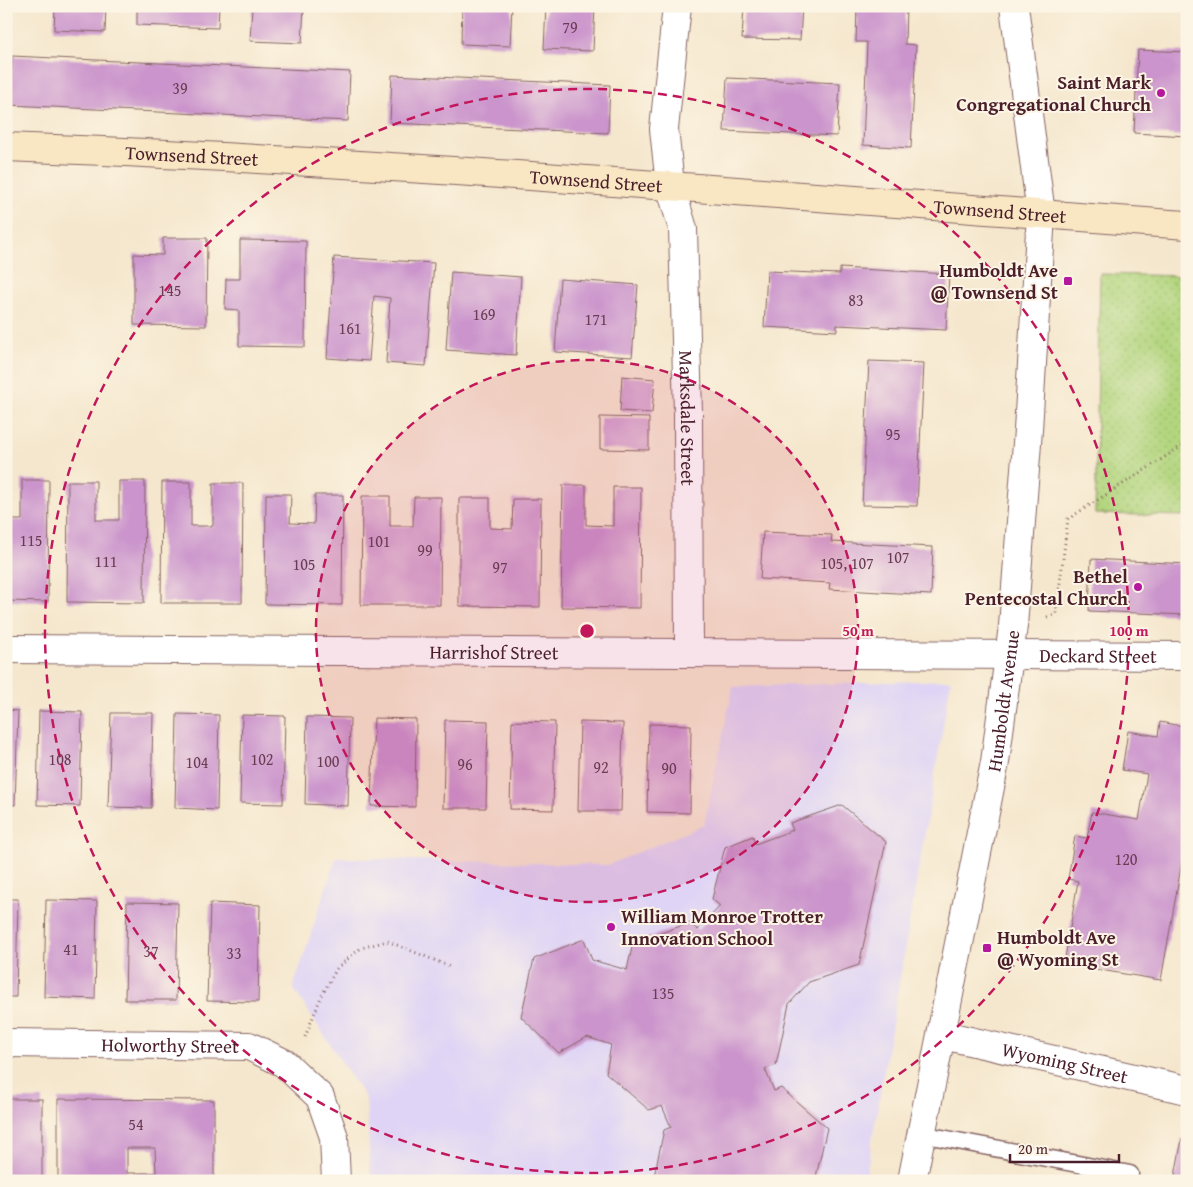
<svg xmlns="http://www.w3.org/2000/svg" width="1193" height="1187" font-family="'Gentium Book Plus',serif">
<defs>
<pattern id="park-dots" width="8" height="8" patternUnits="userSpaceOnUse" patternTransform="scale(1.25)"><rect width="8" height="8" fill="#b2d57e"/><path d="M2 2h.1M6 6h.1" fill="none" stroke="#9bb66d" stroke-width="1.8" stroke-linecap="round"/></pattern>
</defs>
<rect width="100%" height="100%" fill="#fcf5e5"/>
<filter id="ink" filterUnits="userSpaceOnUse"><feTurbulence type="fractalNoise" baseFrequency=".02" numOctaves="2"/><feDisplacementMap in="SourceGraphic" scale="10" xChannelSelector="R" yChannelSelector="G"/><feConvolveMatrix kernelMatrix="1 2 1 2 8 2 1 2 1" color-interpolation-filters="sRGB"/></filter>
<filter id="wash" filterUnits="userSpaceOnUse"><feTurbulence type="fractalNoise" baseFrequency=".0096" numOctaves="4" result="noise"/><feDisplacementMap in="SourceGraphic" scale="20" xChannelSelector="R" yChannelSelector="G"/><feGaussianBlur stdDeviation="1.12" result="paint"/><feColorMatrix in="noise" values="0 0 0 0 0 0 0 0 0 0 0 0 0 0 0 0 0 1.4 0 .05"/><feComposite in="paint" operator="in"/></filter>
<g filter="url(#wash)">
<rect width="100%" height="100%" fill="#f5e7cd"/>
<path fill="#dfd4f5" d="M951,680L865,1181H371L366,1099L293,988L336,858L608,865L704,825L733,687Z"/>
<path fill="url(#park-dots)" stroke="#7e7a54" d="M1100,274L1187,276V516L1095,514Z"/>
<g id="blocks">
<g fill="#cb94cc" fill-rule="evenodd">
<path d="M55,6H106L105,32L54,30Z"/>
<path d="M137,6H219L218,28L137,25Z"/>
<path d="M252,6H304L302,43L250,41Z"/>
<path d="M462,6H512L510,46L461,44Z"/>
<path d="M546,6H595L593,51L544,49Z"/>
<path d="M744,6H802L800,40L742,39Z"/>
<path d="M857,6H906L905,44L916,45L911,148L863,145L867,42H856Z"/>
<path d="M1138,50L1187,52V136L1134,133Z"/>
<path d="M12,56L350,72L348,121L10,105Z"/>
<path d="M392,75L610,85L608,133L390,123Z"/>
<path d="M727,78L840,83L837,136L724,131Z"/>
<path d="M163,238H207L206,326L134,325V254L163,255Z"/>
<path d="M240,240L306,241L305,347L239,346V310L225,309L226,279H240Z"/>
<path d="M334,257L434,263L426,366L386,363L390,298L374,296L369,361L327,358Z"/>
<path d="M840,268L949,274L946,330L837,325V331L764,327L767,271L840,274Z"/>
<path d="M451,272L521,277L516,355L446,350Z"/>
<path d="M560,279L638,285L632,357L555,352Z"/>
<path d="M869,361L924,363L917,506L862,505Z"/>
<path d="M622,376L655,379L652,413L620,411Z"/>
<path d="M600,417L649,418V450L600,449Z"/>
<path d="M22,480H49L48,602L6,601V520H22Z"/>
<path d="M68,481H96V520H119V481H145L144,603L67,602Z"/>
<path d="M162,482H191V526H213V483H243L242,603H161Z"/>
<path d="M563,485H586V525L613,526V487H641L640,608L561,607Z"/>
<path d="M266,494H291L290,523L314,524L315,495H343L342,605L265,604Z"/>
<path d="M362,496H390V526H413L414,497H441L440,605H361Z"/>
<path d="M459,498H490V528L512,529L513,499H541L540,607L459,606Z"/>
<path d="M763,532L832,535L831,542L933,547L931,595L829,589L830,583L760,579Z"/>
<path d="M1091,559L1187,564V615L1089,611Z"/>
<path d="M6,710L18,711L15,805H6Z"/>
<path d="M39,711L82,712L80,806L37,805Z"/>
<path d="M111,713H153L151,808L108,807Z"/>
<path d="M177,714L219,715L217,810L175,808Z"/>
<path d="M242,715L285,716L283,804L240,803Z"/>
<path d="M307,717L350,718L348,806L305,804Z"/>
<path d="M374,718L416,719L415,807L371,806Z"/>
<path d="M445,720L488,721L486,808H443Z"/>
<path d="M512,721L555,722L553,810L510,809Z"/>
<path d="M580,722L623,723L621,811H578Z"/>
<path d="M1160,722L1187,727V833L1161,980L1064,964L1078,881L1068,879L1075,836L1087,838L1092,812L1139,820L1147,774L1122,770L1128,731L1158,736Z"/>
<path d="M649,724L691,725L690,813L647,812Z"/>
<path d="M842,805L886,842L859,965L809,982L789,1004L776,1065L765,1069L774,1091L781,1088L827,1128L815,1181H653L664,1130L671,1127L662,1106L649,1110L606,1073L611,1045L587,1037L559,1053L521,1017L534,959L584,939L592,960L627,970L633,943L689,923L698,930L720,906L712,899L725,847L753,836L755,844L793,830L790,823Z"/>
<path d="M6,899H18L16,997H6Z"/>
<path d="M46,900L97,901L95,999L44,997Z"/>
<path d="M127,902L178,903L176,1000H125Z"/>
<path d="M210,903L260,905L258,1002L207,1001Z"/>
<rect x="6" y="1099" width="36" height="82"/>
<path d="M58,1099L214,1100V1181H58ZM127,1148H155L156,1173H127Z"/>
<path d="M1182,1139H1187V1181H1174Z"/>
</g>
</g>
</g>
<g filter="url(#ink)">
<use href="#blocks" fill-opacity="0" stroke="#866564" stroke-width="1"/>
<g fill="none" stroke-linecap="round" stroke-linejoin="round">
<g stroke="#866564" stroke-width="19">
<path id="service" d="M921,1134L1130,1174"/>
</g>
<g stroke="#866564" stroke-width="30">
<g id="minor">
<path id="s1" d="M677,6L664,129L670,185L683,229L688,413L689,653"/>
<path id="s2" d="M6,649L1187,656"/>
<path id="s3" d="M943,1035L1187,1090"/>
<path id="s4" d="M6,1043L249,1046L284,1063L320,1097L334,1137L336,1181"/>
</g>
</g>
<g stroke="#866564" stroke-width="30">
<g id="tertiary">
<path id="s5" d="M912,1181L995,762L1013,626L1028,430L1041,214L1014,6"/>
</g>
</g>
<g stroke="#866564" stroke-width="30">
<g id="secondary">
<path id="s6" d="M6,147C401,162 793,196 1187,225"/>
</g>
</g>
<g stroke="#866564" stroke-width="3" stroke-dasharray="1 4" stroke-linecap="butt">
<path d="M1047,617L1056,614L1068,519L1187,443"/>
<path d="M305,1037L321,997L337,968L361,948L387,941L449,966"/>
</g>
<use href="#service" stroke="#fff" stroke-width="16"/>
<use href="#minor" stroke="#fff" stroke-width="28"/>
<use href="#tertiary" stroke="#fff" stroke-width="28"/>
<use href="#secondary" stroke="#f9e7c3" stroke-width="28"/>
</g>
</g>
<circle cx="587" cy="631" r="271" fill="#c2185b" fill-opacity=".12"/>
<g fill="none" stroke="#c2185b" stroke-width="2.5" stroke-dasharray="9 6">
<circle cx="587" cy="631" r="271"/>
<circle cx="587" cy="631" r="542"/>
</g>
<g fill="#b5179e" stroke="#fcf5e5" stroke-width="2">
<circle cx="1161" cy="93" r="5"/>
<rect x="1063" y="276" width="10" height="10" rx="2.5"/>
<circle cx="1138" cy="587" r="5"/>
<circle cx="611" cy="927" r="5"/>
<rect x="982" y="943" width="10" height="10" rx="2.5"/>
</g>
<g text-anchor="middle" stroke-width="4" stroke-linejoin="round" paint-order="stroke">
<g font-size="16" fill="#6a3c53">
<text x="570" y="33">79</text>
<text x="180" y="94">39</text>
<text x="170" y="296">145</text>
<text x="856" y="306">83</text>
<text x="484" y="320">169</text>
<text x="596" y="325">171</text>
<text x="350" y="334">161</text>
<text x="893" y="440">95</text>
<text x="31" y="546">115</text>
<text x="379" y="547">101</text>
<text x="425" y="556">99</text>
<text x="898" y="563">107</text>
<text x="106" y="567">111</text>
<text x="847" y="569">105, 107</text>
<text x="304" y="570">105</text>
<text x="500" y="573">97</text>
<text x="60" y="765">108</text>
<text x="262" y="765">102</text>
<text x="328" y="767">100</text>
<text x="197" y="768">104</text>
<text x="465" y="770">96</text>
<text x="601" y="773">92</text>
<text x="669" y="774">90</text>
<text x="1126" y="865">120</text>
<text x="71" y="955">41</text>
<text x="151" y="957">37</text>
<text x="234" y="959">33</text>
<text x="663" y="999">135</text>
<text x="136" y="1130">54</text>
</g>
<g font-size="19" font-weight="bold" fill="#4a1f2b" stroke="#fcf5e5" text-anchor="end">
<text x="1151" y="89">Saint Mark<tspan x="1151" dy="22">Congregational Church</tspan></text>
<text x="1058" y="277">Humboldt Ave<tspan x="1058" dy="22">@ Townsend St</tspan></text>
<text x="1128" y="583">Bethel<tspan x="1128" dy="22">Pentecostal Church</tspan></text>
<text x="621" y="923" text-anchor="start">William Monroe Trotter<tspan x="621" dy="22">Innovation School</tspan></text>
<text x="997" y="944" text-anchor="start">Humboldt Ave<tspan x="997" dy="22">@ Wyoming St</tspan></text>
</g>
<g font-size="19" fill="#4a1f2b" stroke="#fcf5e5">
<text dy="7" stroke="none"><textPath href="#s6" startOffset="186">Townsend Street</textPath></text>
<text dy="7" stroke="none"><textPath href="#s6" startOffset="591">Townsend Street</textPath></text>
<text dy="7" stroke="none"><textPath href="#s6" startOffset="996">Townsend Street</textPath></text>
<text dy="7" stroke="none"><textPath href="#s1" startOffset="415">Marksdale Street</textPath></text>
<text dy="7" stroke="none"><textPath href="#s2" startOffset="488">Harrishof Street</textPath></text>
<text dy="7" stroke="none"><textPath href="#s2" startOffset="1092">Deckard Street</textPath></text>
<text dy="7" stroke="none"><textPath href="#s5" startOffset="489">Humboldt Avenue</textPath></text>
<text dy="7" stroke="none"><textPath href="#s4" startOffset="164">Holworthy Street</textPath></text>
<text dy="7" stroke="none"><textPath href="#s3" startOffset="125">Wyoming Street</textPath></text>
</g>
</g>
<circle cx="587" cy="631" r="8" fill="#c2185b" stroke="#fcf5e5" stroke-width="2.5"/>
<g font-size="15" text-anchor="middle" font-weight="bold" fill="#c2185b" stroke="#fcf5e5" stroke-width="4" stroke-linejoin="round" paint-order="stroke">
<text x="858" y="636">50 m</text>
<text x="1129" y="636">100 m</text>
</g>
<rect width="1193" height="1187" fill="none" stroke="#fcf5e5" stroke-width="25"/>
<path d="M1010 1154v8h109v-8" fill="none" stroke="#4a1f2b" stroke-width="2.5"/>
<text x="1018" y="1154" font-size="15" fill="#4a1f2b" stroke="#fcf5e5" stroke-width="4" paint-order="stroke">20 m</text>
</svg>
